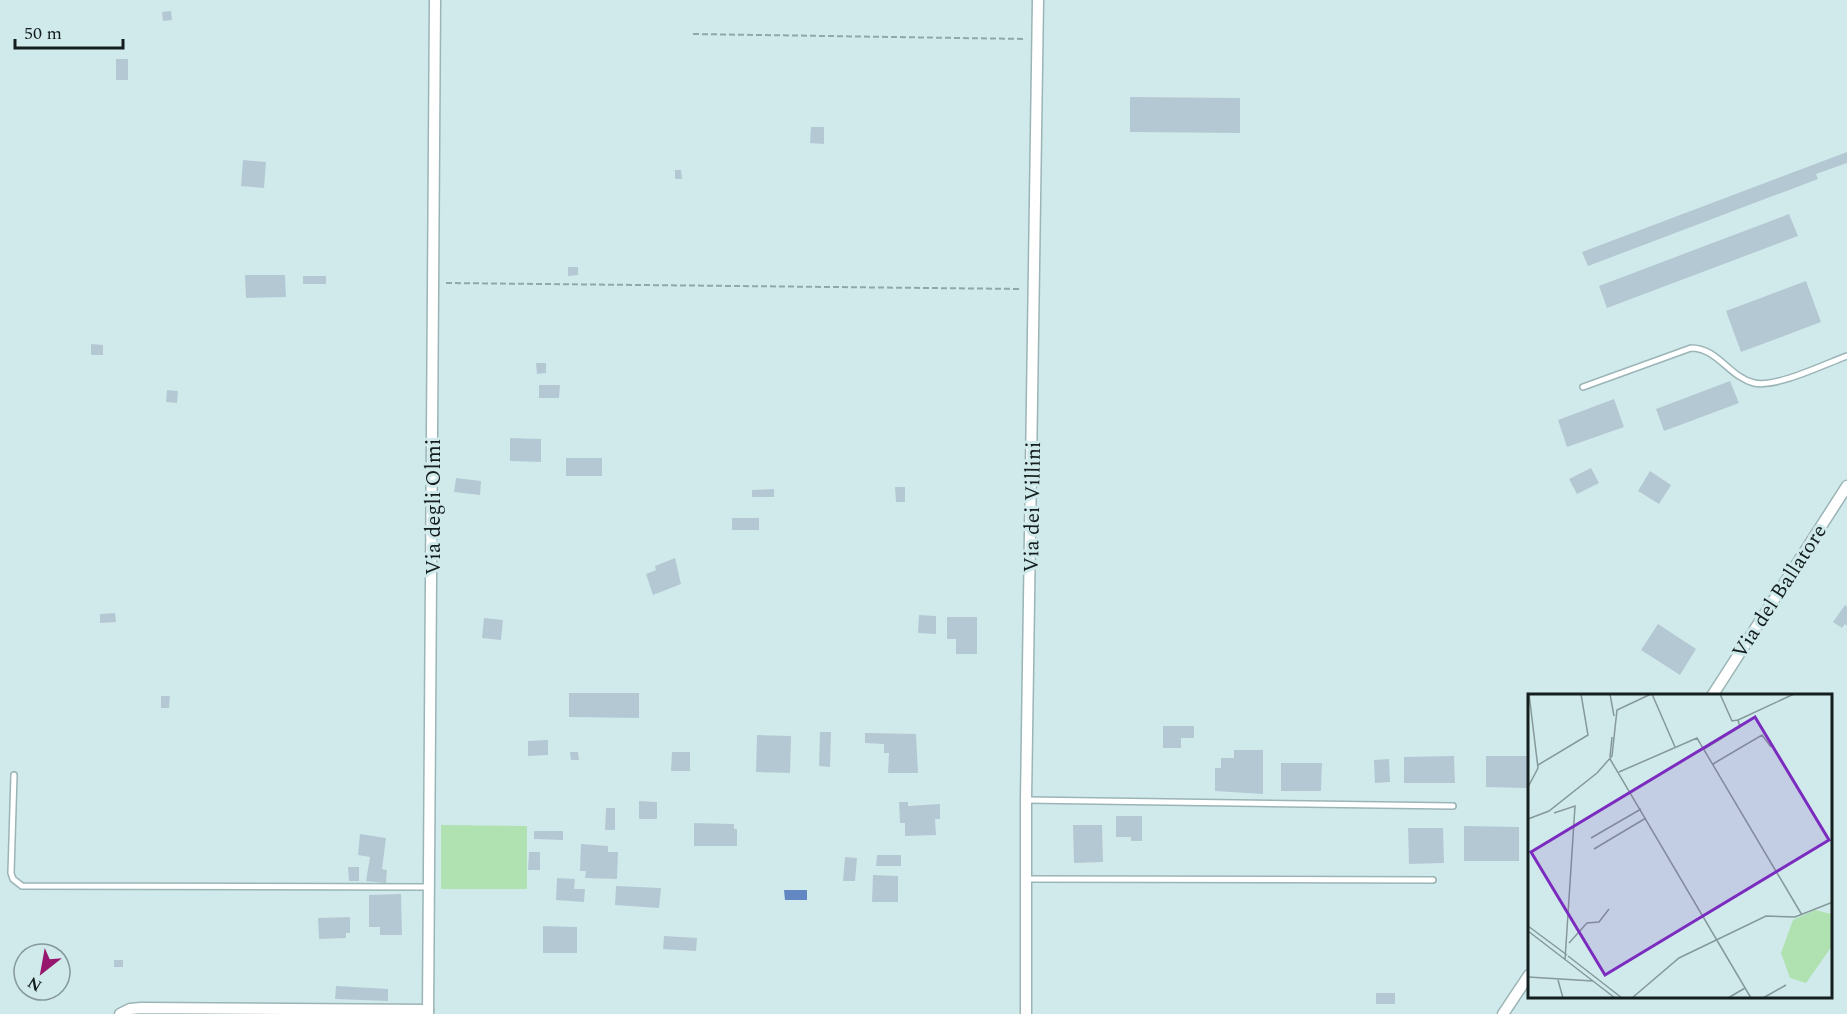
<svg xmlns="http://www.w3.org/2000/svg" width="1847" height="1014" font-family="Spectral,serif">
<rect width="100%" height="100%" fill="#d0eaec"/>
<path fill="#b0e2b1" d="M441,825L527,826V889H441Z"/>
<path fill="#6287c3" d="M784,890H807V900H785Z"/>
<g fill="#b4c8d4">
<path d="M171,11L172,20L163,21L162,12Z"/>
<rect x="116" y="59" width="12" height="21"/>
<path d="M1130,97L1240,98V133L1130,132Z"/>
<path d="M811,127H824V144L810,143Z"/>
<path d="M1847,152V163L1816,174L1818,179L1588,266L1582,252Z"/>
<path d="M243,160L266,162L264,188L241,186Z"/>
<path d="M675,170H681L682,179H675Z"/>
<path d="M1789,214L1798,236L1607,308L1599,286Z"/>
<path d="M568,267H578V275L568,276Z"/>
<path d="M245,275H285L286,297L246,298Z"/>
<rect x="303" y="276" width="23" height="8"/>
<path d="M1806,281L1821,322L1741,352L1726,311Z"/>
<path d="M91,344L103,345V355H91Z"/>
<path d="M536,363H546V373L537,374Z"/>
<path d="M1730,381L1739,403L1664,431L1656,409Z"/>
<path d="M539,385H560L559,398H539Z"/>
<path d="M167,390L178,391L177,403L166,402Z"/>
<path d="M1614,399L1624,427L1567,447L1558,420Z"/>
<path d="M510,438L541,439V462L510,461Z"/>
<rect x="566" y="458" width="36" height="18"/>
<path d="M1591,468L1599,483L1577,494L1569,479Z"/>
<path d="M1650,471L1671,485L1659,504L1638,491Z"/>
<path d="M456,478L481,481L480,495L454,492Z"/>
<path d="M895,487H905V502H896Z"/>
<path d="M774,489V497H752V490Z"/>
<rect x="732" y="518" width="27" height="12"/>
<path d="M675,558L681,584L653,595L646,574L656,570L655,566Z"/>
<path d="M1845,605L1847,607V626L1845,624L1842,628L1833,622Z"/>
<path d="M115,613L116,622L100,623V614Z"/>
<path d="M919,615L936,616V634L918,633Z"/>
<path d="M947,617H977V654H956V639H947Z"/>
<path d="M484,618L503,620L501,640L482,638Z"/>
<path d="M1658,624L1696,649L1680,675L1641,650Z"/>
<path d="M569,693H639V718L569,717Z"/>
<path d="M161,696H170L169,708H161Z"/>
<path d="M1163,726H1194V738H1181V748H1163Z"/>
<path d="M820,732H831L830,767L819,766Z"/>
<path d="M865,733L916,734L918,773H888L889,753H884V744L865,743Z"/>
<path d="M757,735L791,736L790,773L756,772Z"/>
<path d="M548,740V755L528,756V741Z"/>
<path d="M1234,750H1263V794L1215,791V768H1221V758H1234Z"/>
<path d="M570,752H578L579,760H571Z"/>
<path d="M672,752H690V771H671Z"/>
<path d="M1454,756L1455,783H1404V757Z"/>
<path d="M1486,756H1529V788L1486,787Z"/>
<path d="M1389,759L1390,782L1375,783L1374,760Z"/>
<path d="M1281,763H1322L1321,791H1281Z"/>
<path d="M639,801L657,802V819H639Z"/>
<path d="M899,802H908V806L940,804V819H935L936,835L905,836V823H900Z"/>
<path d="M606,808H615V830H605Z"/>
<path d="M1116,816H1142V841H1131V837H1116Z"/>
<path d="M694,823L734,824V829H737V846H694Z"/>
<path d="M1073,825H1102L1103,862L1074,863Z"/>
<path d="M1464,826L1519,827V861H1464Z"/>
<path d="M1408,828H1443L1444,863L1409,864Z"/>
<path d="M534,831H563V840L534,839Z"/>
<path d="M360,834L386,838L382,869L387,870L386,883L366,881L370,857L358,855Z"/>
<path d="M581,844L608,846V852H618L617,879L585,878L586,871H580Z"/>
<path d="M529,852H540V870H528Z"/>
<path d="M877,855H901V866H876Z"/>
<path d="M845,857L857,858L855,881H843Z"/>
<path d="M348,867H359V881H349Z"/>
<path d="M873,875L898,876V902H872Z"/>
<path d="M557,878L575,879L574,889H585L584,902L556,900Z"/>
<path d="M616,886L661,888L659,908L615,905Z"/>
<path d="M401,894L402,935H380V927H369V895Z"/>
<path d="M350,917V933H346V938L319,939L318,918Z"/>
<path d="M543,926L577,927V953H543Z"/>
<path d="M664,936L697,938L696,951L663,949Z"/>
<rect x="114" y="960" width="9" height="7"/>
<path d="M336,986L388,989V1001L335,999Z"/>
<rect x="1376" y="993" width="19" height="11"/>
</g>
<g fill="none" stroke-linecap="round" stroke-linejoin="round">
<g stroke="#9bb4b6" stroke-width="8">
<g id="service">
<path d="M1583,387L1691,348C1718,348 1729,377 1754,383C1776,388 1825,364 1847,356"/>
<path d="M14,775L11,873L13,879L22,886L429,887"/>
<path d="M1026,800L1453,806"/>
<path d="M1027,879L1433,880"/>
</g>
</g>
<g stroke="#9bb4b6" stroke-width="13">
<g id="minor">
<path d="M1712,696L1847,486"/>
<path d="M120,1014L130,1009L141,1008L428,1010"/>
<path d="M428,1014L435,0"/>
<path d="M1026,1014V800L1038,0"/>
<path d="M1503,1014L1529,975"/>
</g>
</g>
<g stroke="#91a6a7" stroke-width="2" stroke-dasharray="6 3" stroke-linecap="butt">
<path d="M693,34L1026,39"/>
<path d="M446,283L1022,289"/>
</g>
<use href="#service" stroke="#fff" stroke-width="5"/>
<use href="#minor" stroke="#fff" stroke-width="10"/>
</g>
<g text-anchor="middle" stroke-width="6" stroke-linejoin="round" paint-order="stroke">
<g font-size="21" fill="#141e1e" stroke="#d0eaec">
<text transform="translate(433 507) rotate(-90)" y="7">Via degli Olmi</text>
<text transform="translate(1032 507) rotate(-89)" y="7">Via dei Villini</text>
<text transform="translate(1779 591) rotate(-57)" y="7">Via del Ballatore</text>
</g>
</g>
<g transform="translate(1528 694)">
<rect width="304" height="304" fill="#d0eaec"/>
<path d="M287,216L304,220V252L278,289L262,284L253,259L265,226Z" fill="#b0e2b1"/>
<path fill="none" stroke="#85989a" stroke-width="1.5" d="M82,0L86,22M124,0L147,53M192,0L204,27L210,26M210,26L266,0M176,55L212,33L210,26M82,63L84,43M82,65L223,304M185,70L234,41L243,53M10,71L60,41L53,0M91,78L169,44L274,221M0,93L10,74L1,0M26,119L47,112L37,266M0,125L21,117L69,79L84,62L89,16L123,0M63,144L113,115M66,155L118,124M0,232L39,261M0,237L87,304M41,249L59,229L71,228L81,215M40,262L94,304M0,283L65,287M30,286L35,304M104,304L151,264L238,222L267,223L305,208M200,304L217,294M235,304L258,291"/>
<path fill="#7b2cbf" fill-opacity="0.15" stroke="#7b2cbf" stroke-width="3" d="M227,23L301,146L77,281L3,158Z"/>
<rect width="304" height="304" fill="none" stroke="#141e1e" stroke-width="3"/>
</g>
<g transform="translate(42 972) rotate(211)"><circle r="28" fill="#d0eaec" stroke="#85989a" stroke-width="1.5"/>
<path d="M0-4.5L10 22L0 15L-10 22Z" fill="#98176e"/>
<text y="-9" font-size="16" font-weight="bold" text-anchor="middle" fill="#141e1e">N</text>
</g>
<path d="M15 39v9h108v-9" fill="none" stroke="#141e1e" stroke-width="3"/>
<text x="24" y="39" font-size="18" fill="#141e1e" stroke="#d0eaec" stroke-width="4.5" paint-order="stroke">50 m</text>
</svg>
